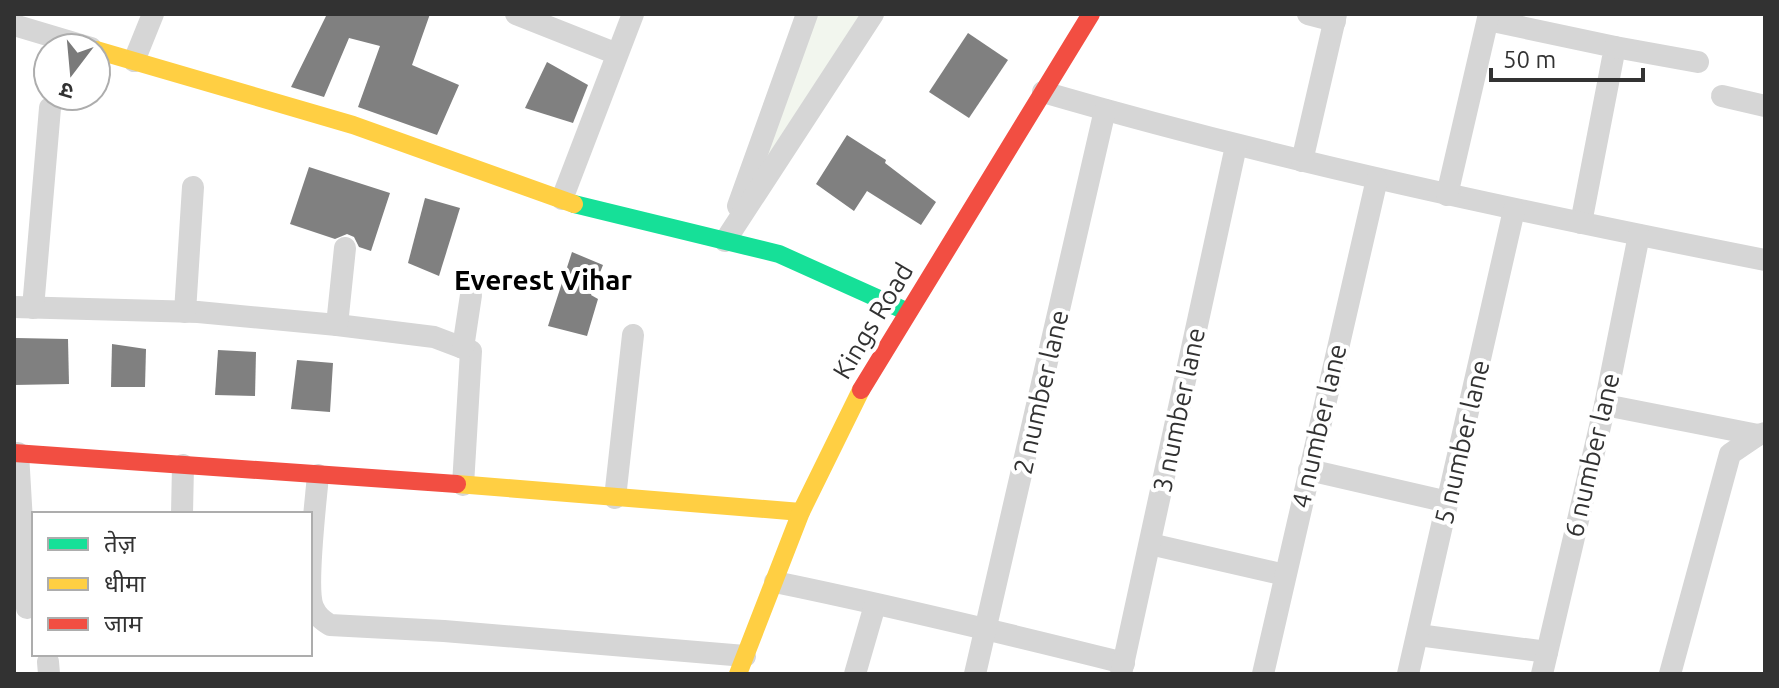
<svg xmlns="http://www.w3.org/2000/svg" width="1779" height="688" font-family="Ubuntu,'Noto Sans Devanagari',sans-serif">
<rect width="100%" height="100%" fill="#fff"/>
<path fill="#f2f6ee" d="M818,14H862L758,176Z"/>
<g fill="#808080">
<path d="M327,14H430L412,65L459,85L437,135L358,107L380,46L349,38L324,97L291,87Z"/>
<path d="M968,33L1008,60L969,118L929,92Z"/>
<path d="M547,62L588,85L573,123L525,108Z"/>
<path d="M847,135L886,160L885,163L936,202L921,225L867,191L854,211L816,184Z"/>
<path d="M309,167L390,193L371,251L359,247L354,237L347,234L335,239L290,224Z"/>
<path d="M425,198L460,208L439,276L408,263Z"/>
<path d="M572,252L603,265L591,295L598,299L587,336L548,326Z"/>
<path d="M16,338L68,339L69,384L14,385Z"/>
<path d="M112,344L146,349L145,387H111Z"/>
<path d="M218,350L256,352L255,396L215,395Z"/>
<path d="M297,360L333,363L330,412L291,409Z"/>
</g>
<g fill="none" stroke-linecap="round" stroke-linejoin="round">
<g stroke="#d6d6d6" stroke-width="22">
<path d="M516,14L617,54"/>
<path d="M1308,14L1335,21"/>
<path d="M1488,20L1615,47L1581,223"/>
<path d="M14,25L91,48"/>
<path d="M1615,47L1698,62"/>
<path d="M134,61L153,14"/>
<path d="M1043,92C1280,161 1522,212 1765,260"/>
<path d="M1722,96L1765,106"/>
<path d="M1302,161L1336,14"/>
<path d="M1447,195L1489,14"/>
<path d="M562,199L633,14"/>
<path d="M738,206L807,14"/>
<path d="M725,241L873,14"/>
<path d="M14,307L198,312L337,325L434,337L471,351L463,485"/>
<path d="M33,308L50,108"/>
<path d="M185,312L193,187"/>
<path d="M337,325L345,248"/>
<path d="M463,348L471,295"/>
<path d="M1605,405L1758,435"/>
<path d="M18,453L27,608"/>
<path d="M1309,470L1448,502"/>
<path d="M318,475C316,500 305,588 313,607C317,616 322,620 330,625L444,631L745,656"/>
<path d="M615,498L633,335"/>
<path d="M182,514L183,465"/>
<path d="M1150,544L1285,575"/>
<path d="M775,582C892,606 1008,634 1124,663"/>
<path d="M1418,635L1547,652"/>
<path d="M48,662L49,674"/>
<path d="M855,674L875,605"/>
<path d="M975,674L1105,110"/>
<path d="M1121,674L1236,146"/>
<path d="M1263,674L1377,179"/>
<path d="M1408,674L1514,210"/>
<path d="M1542,674L1605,405L1639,235"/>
<path d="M1670,674L1730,454L1758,435L1765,433"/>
</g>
<path stroke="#16e098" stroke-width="18" d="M574,204L779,254L908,312"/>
<g stroke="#ffcf43" stroke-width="18">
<path d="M96,50L353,125L574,204"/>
<path d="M457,484L801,512"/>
<path d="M738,674L801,512L861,390"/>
</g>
<g stroke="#f24e42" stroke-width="18">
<path d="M861,390L1091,14"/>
<path d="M14,453L457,484"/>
</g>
</g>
<g text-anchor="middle" stroke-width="8" stroke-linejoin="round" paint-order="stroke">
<g font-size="26" fill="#323232" stroke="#fff">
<text transform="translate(873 321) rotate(-59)" y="9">Kings Road</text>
<text transform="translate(1041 392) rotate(-77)" y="9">2 number lane</text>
<text transform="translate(1179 410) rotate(-78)" y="9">3 number lane</text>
<text transform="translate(1319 426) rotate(-77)" y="9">4 number lane</text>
<text transform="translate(1462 442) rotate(-77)" y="9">5 number lane</text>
<text transform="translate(1592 455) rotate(-77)" y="9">6 number lane</text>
</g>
<g font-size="28" font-weight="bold" fill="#000" stroke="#fff">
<text x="543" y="290">Everest Vihar</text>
</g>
</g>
<rect width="1779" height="688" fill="none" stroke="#323232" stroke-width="32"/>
<rect x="32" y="512" width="280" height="144" fill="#ffffff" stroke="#adadad" stroke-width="2"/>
<rect x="48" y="538" width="40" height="12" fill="#16e098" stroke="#adadad" stroke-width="2"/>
<text x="104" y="552" font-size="24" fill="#323232">तेज़</text>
<rect x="48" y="578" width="40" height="12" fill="#ffcf43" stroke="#adadad" stroke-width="2"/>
<text x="104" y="592" font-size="24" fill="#323232">धीमा</text>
<rect x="48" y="618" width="40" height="12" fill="#f24e42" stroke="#adadad" stroke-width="2"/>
<text x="104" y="632" font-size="24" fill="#323232">जाम</text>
<g transform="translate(72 72) rotate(196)"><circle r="38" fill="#ffffff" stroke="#adadad" stroke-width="2"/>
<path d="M0-6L14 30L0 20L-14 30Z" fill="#7a7a7a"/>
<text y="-12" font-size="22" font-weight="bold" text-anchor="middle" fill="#323232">उ</text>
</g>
<path d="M1491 68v12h152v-12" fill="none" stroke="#323232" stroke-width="4"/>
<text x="1503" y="68" font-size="24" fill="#323232" stroke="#ffffff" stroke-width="6" paint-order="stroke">50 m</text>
</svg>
